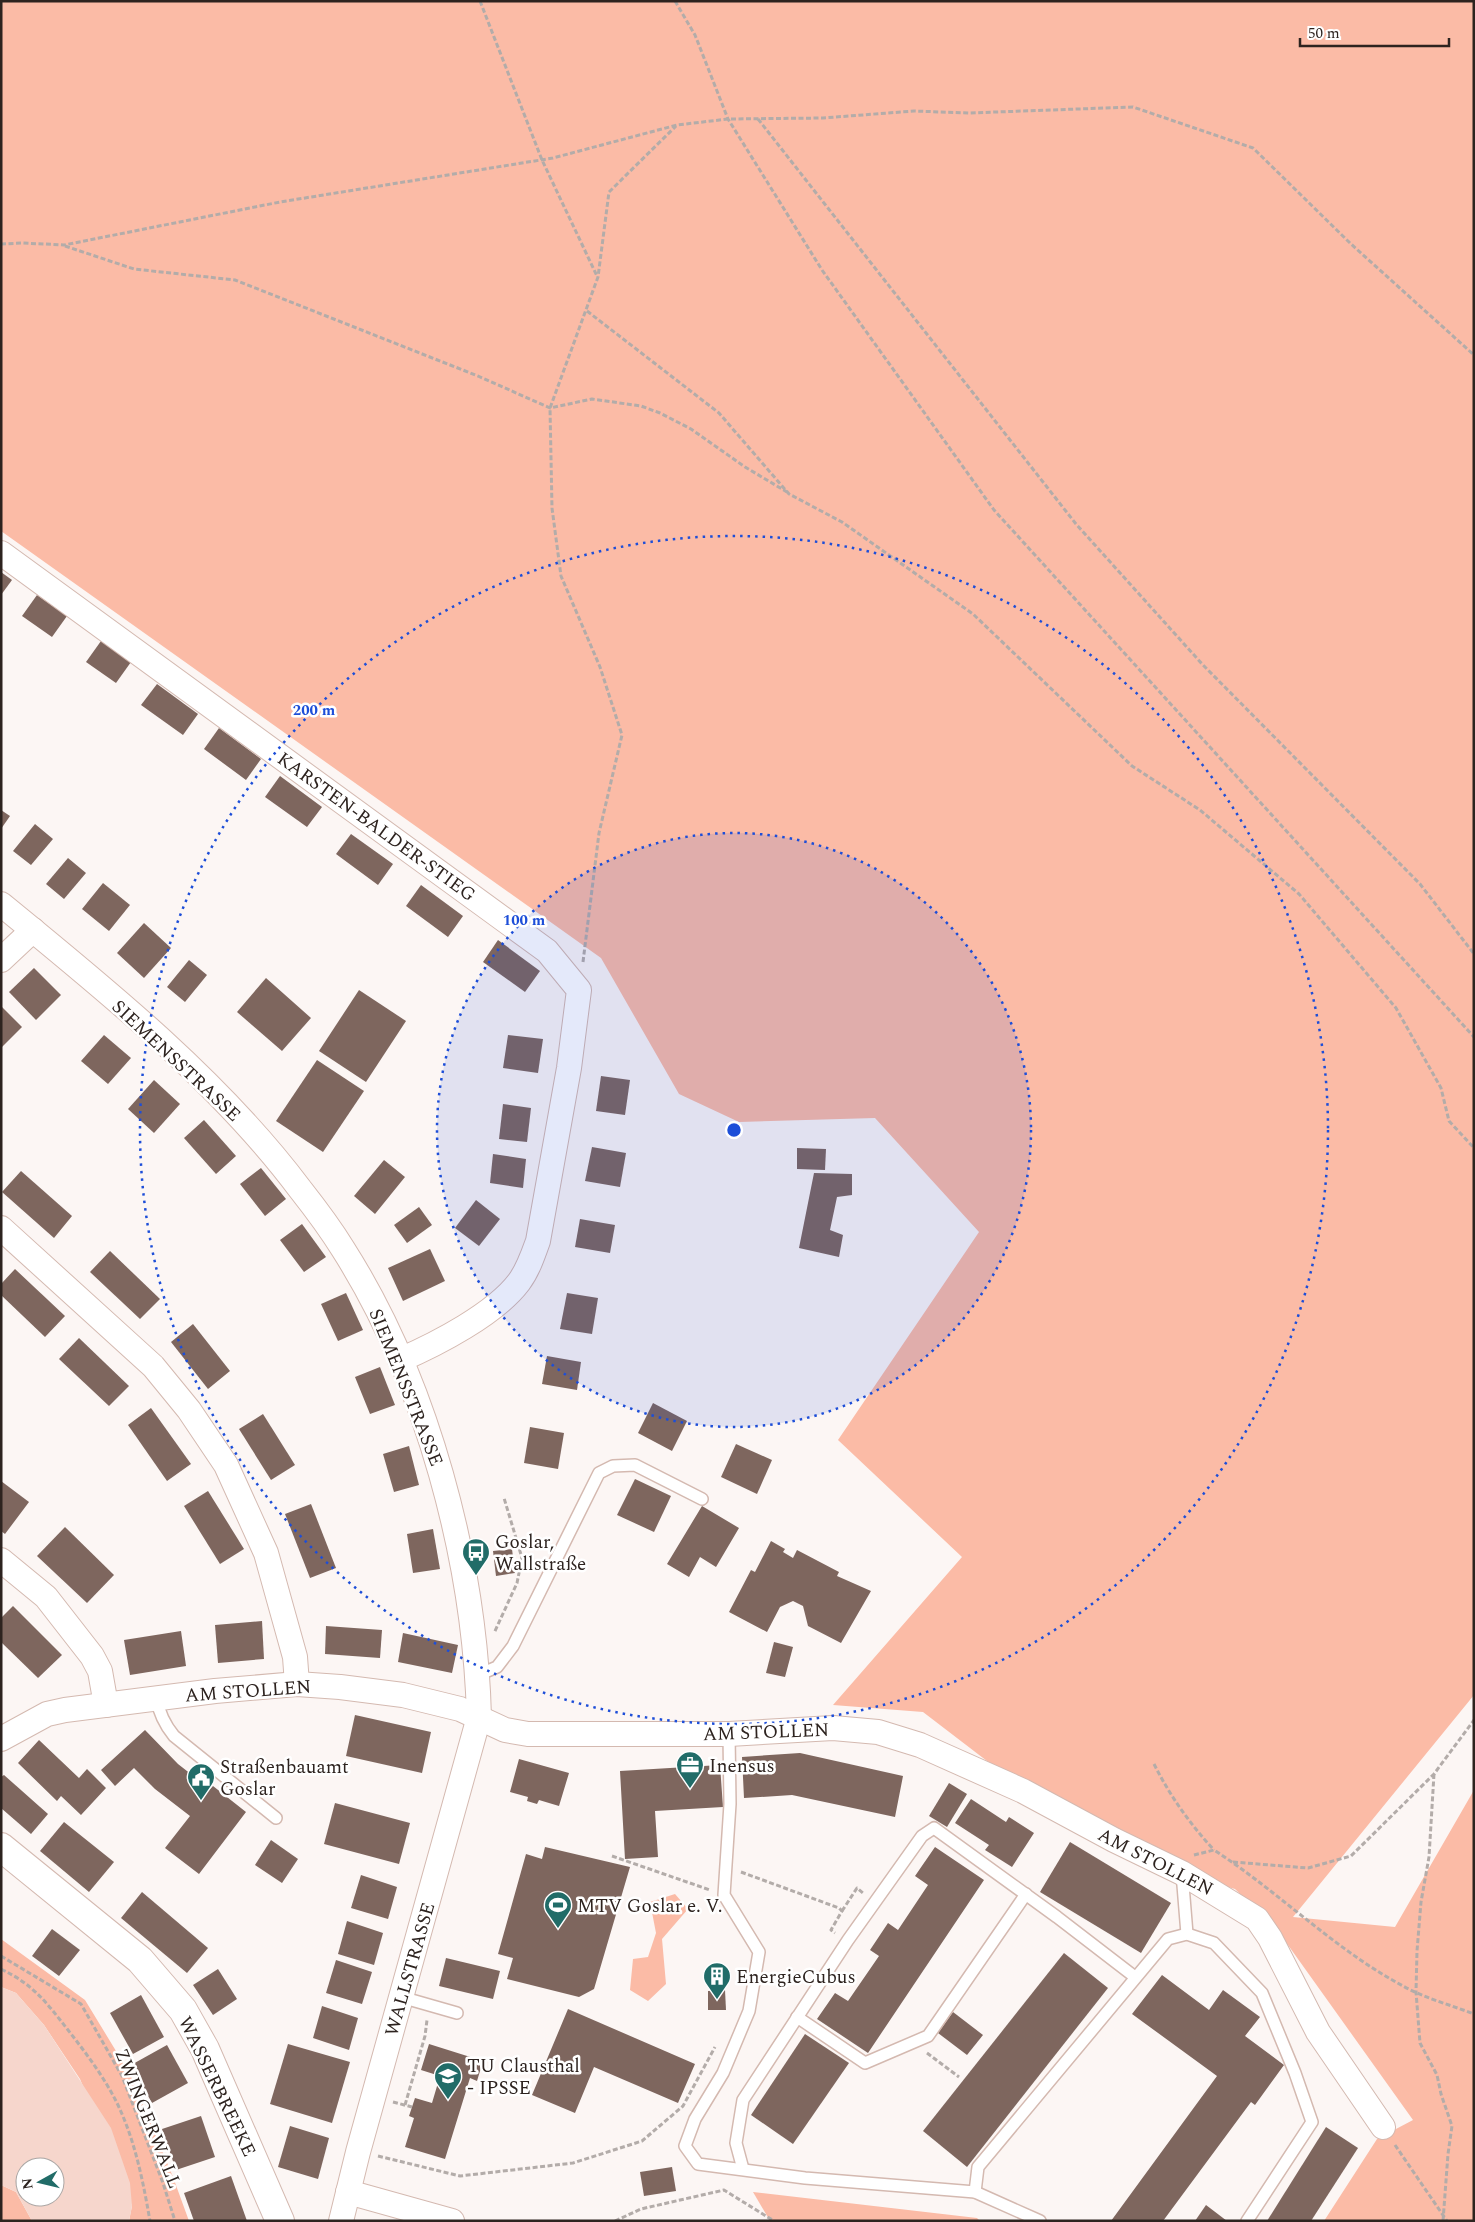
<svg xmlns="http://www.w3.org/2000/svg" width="1475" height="2222" font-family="Spectral,serif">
<rect width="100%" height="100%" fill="#fcf6f4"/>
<g fill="#fbbba6">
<path d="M1,1H1474V1695L1293,1917L1395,1927L1474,1790V2221H1324L1377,2139L1413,2120L1278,1931L1235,1889L1169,1871L987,1761L923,1712L833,1705L962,1557L838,1440L979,1232L875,1118L739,1122L679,1094L601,958L1,531Z"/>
<path d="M675,1894L688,1909L662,1939L666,1984L648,2001L630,1990L633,1959L648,1957L656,1933L650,1902Z"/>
<path d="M1,1939L85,2000L130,2074L173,2177L189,2221H129L132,2206L80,2079L44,2025L16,1993L1,1987Z"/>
<path d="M1,2185L16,2192L32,2221H1Z"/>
<path d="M753,2192L977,2218L980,2221H770Z"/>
</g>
<path fill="#f6d6cc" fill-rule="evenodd" d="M1,1987L16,1993L44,2025L111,2128L130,2183L132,2206L129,2221H32L16,2192L1,2185ZM25,2167H55V2197H25Z"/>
<g fill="#7e665e">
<path d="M1,572L12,580L1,595Z"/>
<path d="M37,595L67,616L52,637L22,616Z"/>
<path d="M101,641L131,662L116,683L86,662Z"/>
<path d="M157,684L198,714L183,735L141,705Z"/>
<path d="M219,728L261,759L246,780L204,749Z"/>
<path d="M280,776L322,807L307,827L265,797Z"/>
<path d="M1,810L10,816L1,829Z"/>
<path d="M35,824L53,839L31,865L13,851Z"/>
<path d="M351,834L393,864L378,885L336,854Z"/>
<path d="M68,858L86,873L64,899L46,884Z"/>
<path d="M103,883L130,905L109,931L82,909Z"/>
<path d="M421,885L463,916L448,937L406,906Z"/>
<path d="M144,923L171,948L144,978L117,953Z"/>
<path d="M498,940L540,971L525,992L483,962Z"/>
<path d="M189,960L207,975L185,1002L167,987Z"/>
<path d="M34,968L61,995L36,1020L9,992Z"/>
<path d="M266,978L311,1018L282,1051L237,1012Z"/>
<path d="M359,990L406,1021L366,1082L319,1051Z"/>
<path d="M1,1006L22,1027L1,1048Z"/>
<path d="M104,1035L131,1058L108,1084L81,1061Z"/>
<path d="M508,1035L543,1039L538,1073L503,1068Z"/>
<path d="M317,1060L364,1091L323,1152L276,1121Z"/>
<path d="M601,1076L630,1080L625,1115L596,1111Z"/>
<path d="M154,1080L180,1104L154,1133L128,1109Z"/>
<path d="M503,1104L531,1108L527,1142L499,1139Z"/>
<path d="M204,1120L236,1156L216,1174L184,1138Z"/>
<path d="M592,1147L626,1153L620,1187L585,1181Z"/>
<path d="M797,1148L826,1149L825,1170L797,1169Z"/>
<path d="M493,1154L526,1159L523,1188L490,1183Z"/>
<path d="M384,1160L405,1177L375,1214L354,1196Z"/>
<path d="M261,1168L286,1199L265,1216L240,1184Z"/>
<path d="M21,1171L72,1216L54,1238L2,1192Z"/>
<path d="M814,1173L852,1174V1195L837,1197L830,1230L843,1235L839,1257L799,1248Z"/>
<path d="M476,1200L500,1219L479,1246L455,1228Z"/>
<path d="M419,1207L432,1225L407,1243L394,1225Z"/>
<path d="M580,1219L615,1225L610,1253L575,1247Z"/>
<path d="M302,1224L326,1257L304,1272L280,1240Z"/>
<path d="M430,1249L445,1281L403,1301L388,1268Z"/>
<path d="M110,1251L160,1299L140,1319L90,1272Z"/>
<path d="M15,1269L65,1316L45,1337L1,1295V1284Z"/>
<path d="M346,1293L363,1330L338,1341L321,1304Z"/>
<path d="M567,1293L598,1298L592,1334L560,1329Z"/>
<path d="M193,1324L230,1371L208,1389L171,1342Z"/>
<path d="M79,1338L129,1386L109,1406L59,1359Z"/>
<path d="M547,1356L581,1362L577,1390L542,1384Z"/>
<path d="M380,1367L395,1405L370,1414L355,1377Z"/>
<path d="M653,1403L687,1421L672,1451L638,1433Z"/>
<path d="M151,1408L191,1464L167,1481L128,1425Z"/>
<path d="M263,1414L295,1465L271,1480L239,1429Z"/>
<path d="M530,1427L564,1433L558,1469L524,1463Z"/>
<path d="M736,1444L772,1460L757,1494L721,1477Z"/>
<path d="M409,1446L419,1485L394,1492L383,1454Z"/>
<path d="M635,1479L671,1496L654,1532L617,1515Z"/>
<path d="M1,1481L29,1502L5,1534L1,1531Z"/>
<path d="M208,1491L244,1549L220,1564L184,1506Z"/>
<path d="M311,1504L336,1568L310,1578L285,1514Z"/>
<path d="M702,1506L739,1528L716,1567L700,1557L689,1577L667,1564Z"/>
<path d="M65,1527L114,1575L87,1603L37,1556Z"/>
<path d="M433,1529L440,1569L413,1573L407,1534Z"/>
<path d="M771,1541L785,1549L783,1552L793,1558L797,1550L839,1572L837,1576L871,1591L841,1643L808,1626L803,1606L793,1601L780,1607L767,1632L729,1612L751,1570L755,1572Z"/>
<path d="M512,1549L515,1573L496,1576L493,1551Z"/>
<path d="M13,1606L62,1655L38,1678L1,1642V1618Z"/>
<path d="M262,1621L264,1659L218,1663L215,1625Z"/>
<path d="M326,1626L382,1630L380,1658L325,1654Z"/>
<path d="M181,1631L186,1666L130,1675L124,1640Z"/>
<path d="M403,1633L458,1645L452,1673L398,1662Z"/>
<path d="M774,1642L793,1647L785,1677L766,1673Z"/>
<path d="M355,1715L431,1732L422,1773L346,1756Z"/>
<path d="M145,1730L178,1764L210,1789L213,1786L246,1812L199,1874L165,1848L190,1816L155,1789L134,1768L115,1786L101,1770Z"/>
<path d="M39,1740L79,1778L87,1769L106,1788L81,1815L61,1796L57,1801L18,1763Z"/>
<path d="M800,1753L903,1776L895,1817L792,1795L744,1798L742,1757Z"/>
<path d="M519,1759L569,1773L559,1806L539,1800L537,1804L527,1801L528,1797L510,1792Z"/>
<path d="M720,1765L723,1807L655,1811L658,1857L625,1859L620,1771Z"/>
<path d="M4,1775L48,1814L31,1834L1,1808V1777Z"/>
<path d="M949,1783L967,1794L947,1827L929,1816Z"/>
<path d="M971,1799L1006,1822L1009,1817L1034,1833L1012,1867L985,1850L989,1845L955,1823Z"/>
<path d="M335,1803L410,1823L399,1864L324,1844Z"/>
<path d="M64,1822L114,1862L89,1892L40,1851Z"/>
<path d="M271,1840L298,1859L282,1883L255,1865Z"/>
<path d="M1070,1842L1171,1903L1141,1953L1040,1892Z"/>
<path d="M545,1847L630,1867L594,1989L579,1997L507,1979L513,1958L498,1954L526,1854L542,1859Z"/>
<path d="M935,1847L984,1880L868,2053L817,2019L835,1993L848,2001L879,1956L870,1950L888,1923L898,1930L928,1885L915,1876Z"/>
<path d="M361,1875L397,1887L388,1919L351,1908Z"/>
<path d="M142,1892L208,1948L187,1973L121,1918Z"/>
<path d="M347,1921L383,1933L374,1965L338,1954Z"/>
<path d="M52,1929L80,1950L59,1976L32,1956Z"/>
<path d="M1064,1953L1108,1988L967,2167L923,2131Z"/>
<path d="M446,1958L500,1971L493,1999L439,1986Z"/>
<path d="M336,1960L372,1972L362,2004L326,1993Z"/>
<path d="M218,1969L237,1999L213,2015L193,1985Z"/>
<path d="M1162,1975L1209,2010L1223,1990L1260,2017L1245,2036L1284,2065L1255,2105L1251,2102L1163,2221H1111L1217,2076L1132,2014Z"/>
<path d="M725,1990L726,2010H708V1991Z"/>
<path d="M141,1995L164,2037L133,2054L110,2013Z"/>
<path d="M322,2006L358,2018L349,2050L313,2038Z"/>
<path d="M568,2009L695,2064L678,2103L594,2067L575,2113L532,2095Z"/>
<path d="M953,2012L983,2035L967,2055L938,2033Z"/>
<path d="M805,2034L849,2063L793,2144L751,2115Z"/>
<path d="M288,2044L350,2062L332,2123L270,2104Z"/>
<path d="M429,2044L483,2061L477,2081L470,2078L445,2159L405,2147L414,2118L409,2116L415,2098L432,2103L440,2076L421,2070Z"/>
<path d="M167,2045L188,2083L152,2103L131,2065Z"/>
<path d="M201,2116L215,2157L176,2170L162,2129Z"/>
<path d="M290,2126L329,2138L318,2179L278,2167Z"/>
<path d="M1326,2127L1358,2148L1311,2221H1267Z"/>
<path d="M672,2167L676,2191L644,2196L640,2172Z"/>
<path d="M231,2176L247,2221H194L184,2193Z"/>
<path d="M1206,2205L1227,2221H1195Z"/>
</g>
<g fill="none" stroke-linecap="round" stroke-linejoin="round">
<g stroke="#d4b9b0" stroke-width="14">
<g id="service">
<path d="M478,1675L497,1667L513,1646L599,1473L613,1466L635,1465L702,1499"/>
<path d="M156,1697C159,1713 164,1724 174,1736L276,1818"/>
<path d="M729,1734L730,1804L724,1895L759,1952L749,2011L723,2073L695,2119L685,2146L698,2164L805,2178L975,2192L1040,2221"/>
<path d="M1182,1873L1187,1934"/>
<path d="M401,1997L457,2013"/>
<path d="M797,2017L865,2063L928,2036L1026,1894"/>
<path d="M743,2169L736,2143L743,2100L848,1940L922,1836L934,1828L1057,1917L1135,1977"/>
<path d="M975,2192L978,2167L1168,1939L1187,1934L1214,1943L1262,1993L1295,2073L1312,2122L1247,2221"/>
</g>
</g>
<g stroke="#d4b9b0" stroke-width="26">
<g id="minor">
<path d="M1,553L547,951L579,990L569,1068L538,1241C533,1255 528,1270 519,1282C495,1314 437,1344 400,1360"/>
<path d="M1,904C104,988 220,1082 300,1189C315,1208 330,1228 343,1249C427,1381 475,1561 479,1717L358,2152L341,2221"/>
<path d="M1,960L33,930"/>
<path d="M1,1228L153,1366L189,1410L226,1465L266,1553L295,1657L297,1684"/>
<path d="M1,1560L46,1597L92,1656L100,1671L106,1705"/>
<path d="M1,1739L47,1714L65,1710L215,1691L297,1684L340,1687L403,1695L460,1709L505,1730L528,1734H729L833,1728L878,1732L920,1745L1023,1791L1114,1840L1182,1873L1257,1919L1270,1938L1318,2032L1383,2127"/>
<path d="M348,2192L452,2221"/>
</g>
</g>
<g stroke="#d4b9b0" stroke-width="30">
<path id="primary" d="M1,1847L140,1960L183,2010L205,2049L280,2221"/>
</g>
<g stroke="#b3aca9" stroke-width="3" stroke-dasharray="5 2.5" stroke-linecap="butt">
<path d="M480,1L542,160L597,276"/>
<path d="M675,1L695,35L728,119L822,270L994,510L1474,1037"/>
<path d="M758,119L1076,524L1203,665L1420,884L1474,954"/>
<path d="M1,244L23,243L64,245L280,202L553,158L677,125L728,119L823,118L914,111L969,113L1133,107L1253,148L1351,244L1474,355"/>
<path d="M65,246L134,269L235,280L478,376L550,408L592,399L641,406L660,413L691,429L745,467L787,492"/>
<path d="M587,311L719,413L789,494L842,522L973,614L1132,766L1200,810L1299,894L1396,1008L1441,1088L1449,1121L1474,1148"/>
<path d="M583,962L599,833L622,735L600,667L561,576L552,508L550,408L598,277L609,192L676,126"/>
<path d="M495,1631L517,1583L522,1558L504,1498"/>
<path d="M1154,1764C1170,1796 1190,1824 1214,1850"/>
<path d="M1434,1774L1429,1857L1421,1902L1417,1951L1416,1992L1420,2043L1437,2075L1441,2094L1452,2126L1448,2154L1443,2221"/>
<path d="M1194,1855L1214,1850C1279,1892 1334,1949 1403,1986C1424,1998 1451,2005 1474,2014"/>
<path d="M612,1856L710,1890"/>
<path d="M1233,1862L1308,1868L1351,1856L1434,1774L1474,1720"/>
<path d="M741,1872L839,1908L842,1911L831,1930L835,1933"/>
<path d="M842,1911L857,1888L863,1893"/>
<path d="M1,1956L81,2004L122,2076L163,2183L175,2221"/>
<path d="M1,1969C34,1985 46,2002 68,2030C86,2053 104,2077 117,2103C135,2140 143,2181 150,2221"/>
<path d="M927,2053L959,2077"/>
<path d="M393,2102L412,2107"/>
<path d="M405,2105L425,2036L427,2020"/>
<path d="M1395,2145L1447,2221"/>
<path d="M378,2156L460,2176L573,2163L642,2141L683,2106L715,2047"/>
<path d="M615,2221L641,2209L724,2190L774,2221"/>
</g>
<use href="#service" stroke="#fff" stroke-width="11"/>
<use href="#minor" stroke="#fff" stroke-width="24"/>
<use href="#primary" stroke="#fff" stroke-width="28"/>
</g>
<circle cx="734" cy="1130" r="297" fill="#1d4ed8" fill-opacity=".12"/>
<g fill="none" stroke="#1d4ed8" stroke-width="2.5" stroke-dasharray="2.5 5">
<circle cx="734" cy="1130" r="297"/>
<circle cx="734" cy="1130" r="594"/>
</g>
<defs>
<g id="bus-pin" transform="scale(1.4375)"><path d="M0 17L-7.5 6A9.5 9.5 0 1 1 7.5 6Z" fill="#216c68" stroke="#fff"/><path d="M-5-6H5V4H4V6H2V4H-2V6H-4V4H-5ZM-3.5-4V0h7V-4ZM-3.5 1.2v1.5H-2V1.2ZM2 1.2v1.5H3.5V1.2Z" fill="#fff"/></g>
<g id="office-pin" transform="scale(1.4375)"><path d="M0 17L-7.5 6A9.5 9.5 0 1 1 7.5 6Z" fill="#216c68" stroke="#fff"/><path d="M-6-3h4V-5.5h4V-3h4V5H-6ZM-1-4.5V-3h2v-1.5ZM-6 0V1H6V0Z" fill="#fff"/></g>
<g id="civic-pin" transform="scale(1.4375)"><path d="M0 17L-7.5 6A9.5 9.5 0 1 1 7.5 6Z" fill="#216c68" stroke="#fff"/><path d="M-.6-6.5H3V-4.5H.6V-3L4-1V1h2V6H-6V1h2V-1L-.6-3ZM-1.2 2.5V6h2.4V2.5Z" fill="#fff"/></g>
<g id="stadium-pin" transform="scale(1.4375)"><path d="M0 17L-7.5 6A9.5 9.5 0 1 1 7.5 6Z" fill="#216c68" stroke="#fff"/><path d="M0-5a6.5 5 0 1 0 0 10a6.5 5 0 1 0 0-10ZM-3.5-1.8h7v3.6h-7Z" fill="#fff"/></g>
<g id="building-pin" transform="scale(1.4375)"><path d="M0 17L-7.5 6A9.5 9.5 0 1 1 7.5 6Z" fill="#216c68" stroke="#fff"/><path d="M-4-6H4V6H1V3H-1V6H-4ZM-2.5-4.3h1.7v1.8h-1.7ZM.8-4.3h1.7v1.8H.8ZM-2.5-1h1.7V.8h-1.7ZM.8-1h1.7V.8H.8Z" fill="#fff"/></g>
<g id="university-pin" transform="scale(1.4375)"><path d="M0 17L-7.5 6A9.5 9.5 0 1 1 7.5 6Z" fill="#216c68" stroke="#fff"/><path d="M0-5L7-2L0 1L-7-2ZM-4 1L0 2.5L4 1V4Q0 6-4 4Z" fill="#fff"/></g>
</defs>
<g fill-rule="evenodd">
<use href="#bus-pin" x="476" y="1552"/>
<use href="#office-pin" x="690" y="1765"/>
<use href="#civic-pin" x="201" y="1777"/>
<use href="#stadium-pin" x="558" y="1905"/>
<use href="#building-pin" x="717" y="1976"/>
<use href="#university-pin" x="448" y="2076"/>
</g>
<g text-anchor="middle" stroke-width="5" stroke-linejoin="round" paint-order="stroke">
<g font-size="19" fill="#2d231f" stroke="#fff">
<text transform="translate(377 826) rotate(36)" y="7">KARSTEN-BALDER-STIEG</text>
<text transform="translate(177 1060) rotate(43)" y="7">SIEMENSSTRASSE</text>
<text transform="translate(407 1387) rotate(68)" y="7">SIEMENSSTRASSE</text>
<text transform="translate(248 1690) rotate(-4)" y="7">AM STOLLEN</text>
<text transform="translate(766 1731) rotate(-2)" y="7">AM STOLLEN</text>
<text transform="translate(1156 1861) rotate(27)" y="7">AM STOLLEN</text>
<text transform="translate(409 1969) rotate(-74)" y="7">WALLSTRASSE</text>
<text transform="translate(218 2086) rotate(64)" y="7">WASSERBREEKE</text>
<text transform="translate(149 2118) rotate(68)" y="7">ZWINGERWALL</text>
</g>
<g font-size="19" fill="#2d231f" stroke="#fff" text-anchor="start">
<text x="495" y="1548">Goslar,<tspan x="495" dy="22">Wallstraße</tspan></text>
<text x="709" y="1772">Inensus</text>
<text x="220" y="1773">Straßenbauamt<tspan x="220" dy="22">Goslar</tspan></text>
<text x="577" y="1912">MTV Goslar e. V.</text>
<text x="736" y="1983">EnergieCubus</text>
<text x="467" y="2072">TU Clausthal<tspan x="467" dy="22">- IPSSE</tspan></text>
</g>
</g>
<circle cx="734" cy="1130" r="8" fill="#1d4ed8" stroke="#fff" stroke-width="2.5"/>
<g font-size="15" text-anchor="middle" font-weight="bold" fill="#1d4ed8" stroke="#fff" stroke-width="5" stroke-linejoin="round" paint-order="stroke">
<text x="314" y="715">200 m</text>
<text x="524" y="925">100 m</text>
</g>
<rect width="1475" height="2222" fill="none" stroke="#2d231f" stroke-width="5"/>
<g transform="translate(40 2182) rotate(262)"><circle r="24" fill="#ffffff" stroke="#aba7a5"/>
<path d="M0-4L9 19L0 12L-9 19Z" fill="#216c68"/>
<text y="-8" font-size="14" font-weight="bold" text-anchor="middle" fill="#2d231f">N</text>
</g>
<path d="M1300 38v8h149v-8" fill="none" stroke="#2d231f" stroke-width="2.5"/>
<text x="1308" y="38" font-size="15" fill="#2d231f" stroke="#ffffff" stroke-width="4" paint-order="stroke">50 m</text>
</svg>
